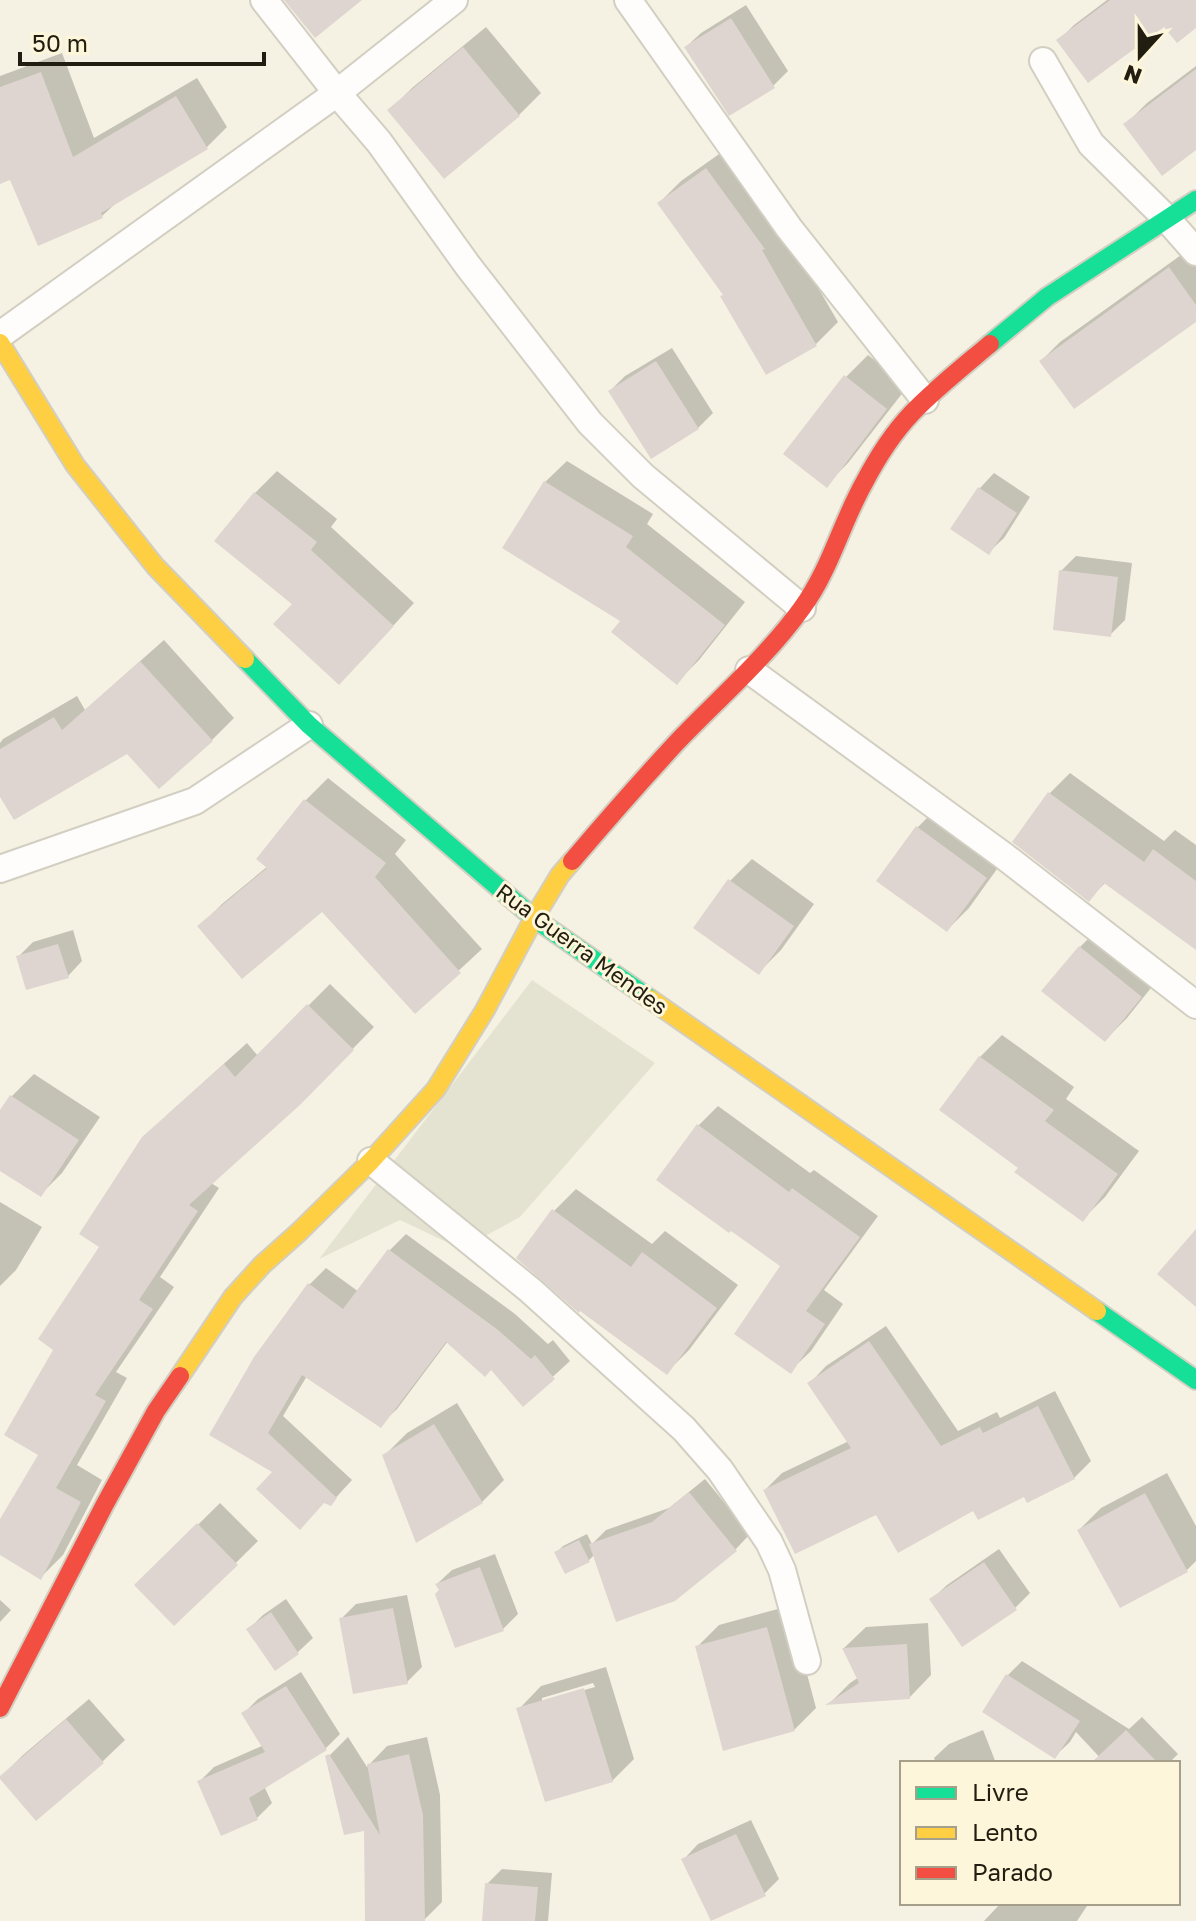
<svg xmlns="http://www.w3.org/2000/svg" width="1196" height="1921" font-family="'Golos Text',sans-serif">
<rect width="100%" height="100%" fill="#f6f2e3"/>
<path fill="#e4e3d1" d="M532,980L655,1063L520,1217L461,1249L400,1220L319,1259Z"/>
<g fill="#0003" fill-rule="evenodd">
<path d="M1107,0H1196V26L1165,24L1058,41L1074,25Z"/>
<path d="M746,5L788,71L773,86L686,47L701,33Z"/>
<path d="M486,27L541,93L519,115L444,176L390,110L412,88Z"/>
<path d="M62,53L94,138L197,78L227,127L207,147L117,202L102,216L40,244L11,178L0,176V76Z"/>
<path d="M1196,66V148L1125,125L1147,103Z"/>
<path d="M729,147L783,227L838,322L816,344L725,294L659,203L681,181Z"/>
<path d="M1188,250L1196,261V319L1041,361L1060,342Z"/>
<path d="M672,348L713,413L698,428L610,391L625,376Z"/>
<path d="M868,355L908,386L848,463L826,485L846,377Z"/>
<path d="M567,461L653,514L647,524L745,602L699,660L677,682L623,621L545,482Z"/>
<path d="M277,471L337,519L331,527L414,603L361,661L216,541L255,493Z"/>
<path d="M994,473L1030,497L1004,538L989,552L953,528L980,488Z"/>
<path d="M1076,556L1132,563L1125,620L1110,635L1061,571Z"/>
<path d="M164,640L234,718L212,740L159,787L127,751L0,793V743L3,739L77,696L85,710Z"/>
<path d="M1070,773L1164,841L1175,830L1196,845V948L1106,882L1089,899L1049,794Z"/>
<path d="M328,778L406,840L395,854L482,949L415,1011L322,909L200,926L222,904L268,866L259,858L306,800Z"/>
<path d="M939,806L1007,855L969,908L947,930L917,828Z"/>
<path d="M752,859L814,904L781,950L759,972L730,881Z"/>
<path d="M1102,925L1162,974L1127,1018L1105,1040L1080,947Z"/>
<path d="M73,930L82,961L68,976L18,957L33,942Z"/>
<path d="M330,984L374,1027L300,1103L211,1183L219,1188L160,1277L174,1287L116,1372L127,1378L77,1465L102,1480L63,1555L41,1577L0,1553V1523L41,1454L56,1349L102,1247L167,1115L247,1043L258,1056Z"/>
<path d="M1002,1035L1074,1087L1066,1099L1139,1151L1105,1197L1083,1219L1021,1167L980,1057Z"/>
<path d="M34,1074L100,1117L62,1173L40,1195L0,1169V1114L12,1096Z"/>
<path d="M718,1106L810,1173L814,1170L878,1216L824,1290L843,1304L811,1351L790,1371L783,1266L698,1126Z"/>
<path d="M576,1189L652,1244L665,1231L738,1285L689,1350L667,1372L554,1211Z"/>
<path d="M0,1202L42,1227L16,1270L0,1286Z"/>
<path d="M406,1234L515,1314L548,1344L553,1340L570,1361L523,1404L491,1367L448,1341L397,1409L380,1425L307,1376L283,1416L352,1480L330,1504L211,1435L309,1285L326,1268L359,1292L390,1250Z"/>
<path d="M886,1326L958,1431L997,1412L1000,1418L1055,1391L1091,1461L1074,1478L1025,1494L974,1508L876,1513L765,1490L782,1473L849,1441L810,1383L826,1366Z"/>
<path d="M457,1403L504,1480L482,1502L385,1455L407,1433Z"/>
<path d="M1167,1473L1196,1526V1561L1187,1570L1079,1530L1101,1508Z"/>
<path d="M705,1479L750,1534L736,1549L674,1599L595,1554L589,1560L566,1571L556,1553L563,1546L587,1534L592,1544L606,1530L669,1508Z"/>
<path d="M220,1503L258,1541L175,1623L137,1585Z"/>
<path d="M999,1549L1030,1593L1015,1608L932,1599L947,1585Z"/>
<path d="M495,1554L518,1614L503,1629L441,1590L437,1584L452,1570Z"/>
<path d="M407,1595L422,1667L407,1682L341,1619L356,1604Z"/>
<path d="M286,1599L313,1638L298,1652L275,1668L248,1630L263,1615Z"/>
<path d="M0,1600L11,1610L0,1622Z"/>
<path d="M789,1606L816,1708L794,1730L697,1647L719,1625Z"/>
<path d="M928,1623L931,1675L909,1698L830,1703L850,1683L859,1677L844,1648L866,1627Z"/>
<path d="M1022,1661L1129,1729L1142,1717L1178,1754L1169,1763H1105L1076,1732L1070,1742L1055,1756L1008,1675Z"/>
<path d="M606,1667L634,1759L612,1781L519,1709L541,1686ZM593,1683L595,1687L542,1702V1698Z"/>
<path d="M301,1672L340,1734L325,1749L264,1786L272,1803L257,1818L222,1833L199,1782L214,1767L264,1745L244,1713L258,1699Z"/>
<path d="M89,1699L125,1740L103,1761L36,1818L1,1777L23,1755Z"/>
<path d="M983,1730L996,1763H936L934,1758L949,1744Z"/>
<path d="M348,1737L367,1767L387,1746L427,1737L440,1795L442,1902L424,1920L367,1921L366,1828L328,1757Z"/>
<path d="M751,1820L779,1879L764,1894L684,1859L698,1844Z"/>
<path d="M502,1869L552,1873L548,1921H484L487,1884Z"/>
<path d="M1001,1903H1089L1077,1921H984Z"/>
</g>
<g fill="#ded5d0">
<path d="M284,0H362L315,38Z"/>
<path d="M1110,0H1196V28L1177,43L1164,27L1088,83L1056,40Z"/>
<path d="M731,18L775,88L729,116L684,47Z"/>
<path d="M463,47L520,116L444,179L387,110Z"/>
<path d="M1196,69V150L1162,176L1123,124Z"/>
<path d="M41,72L73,157L176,96L208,149L101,213L103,218L38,246L10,180L0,184V87Z"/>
<path d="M706,168L765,249L762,250L817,346L766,375L720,296L723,295L657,203Z"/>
<path d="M1169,267L1196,305V322L1074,409L1039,361Z"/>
<path d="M656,361L699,429L651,459L608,391Z"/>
<path d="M844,375L887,409L827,488L783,454Z"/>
<path d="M544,481L633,536L626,547L725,625L677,685L611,632L620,621L502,548Z"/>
<path d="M978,487L1017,513L989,555L950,529Z"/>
<path d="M254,492L317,542L311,550L394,626L339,685L273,624L292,604L214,541Z"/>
<path d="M1059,570L1118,577L1111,637L1053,630Z"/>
<path d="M140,661L213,741L159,789L127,754L14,820L0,797V749L54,717L62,730Z"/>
<path d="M1048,792L1144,862L1153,849L1196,881V950L1104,883L1089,902L1012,842Z"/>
<path d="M304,799L386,863L375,877L461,973L415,1014L322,912L242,979L197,926L267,868L256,859Z"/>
<path d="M916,826L987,878L947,932L876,881Z"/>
<path d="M728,879L794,926L759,975L693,928Z"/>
<path d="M58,944L69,978L26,990L16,956Z"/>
<path d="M1079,946L1142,997L1105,1042L1041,991Z"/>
<path d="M307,1004L354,1050L301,1104L189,1205L198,1211L139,1300L153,1309L95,1395L106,1401L56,1488L81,1502L41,1580L0,1555V1519L38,1455L4,1435L53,1350L38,1339L99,1247L79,1234L142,1137L224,1064L235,1077Z"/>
<path d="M979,1056L1054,1110L1045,1121L1118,1174L1083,1222L1014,1172L1018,1168L939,1110Z"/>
<path d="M10,1095L79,1140L41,1197L0,1171V1110Z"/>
<path d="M697,1124L789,1192L792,1188L860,1237L806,1311L825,1324L791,1374L734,1334L780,1266L731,1231L729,1233L656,1180Z"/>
<path d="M552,1209L631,1267L642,1252L717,1308L667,1375L580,1311L579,1313L516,1258Z"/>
<path d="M1196,1229V1307L1157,1274Z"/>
<path d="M388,1249L498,1330L531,1359L535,1355L555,1379L523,1407L491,1370L485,1377L446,1342L381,1428L302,1375L268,1433L337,1498L331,1506L324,1503L300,1530L256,1489L272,1472L209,1435L254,1357L308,1283L343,1309Z"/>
<path d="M869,1341L941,1446L980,1427L983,1433L1038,1406L1075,1479L1027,1503L1024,1497L978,1520L973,1511L898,1553L876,1515L795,1554L763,1490L851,1448L807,1383Z"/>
<path d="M434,1424L483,1503L416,1543L382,1455Z"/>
<path d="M689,1492L737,1551L675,1601L616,1622L589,1544L652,1522Z"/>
<path d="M1145,1493L1188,1572L1120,1608L1077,1530Z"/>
<path d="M197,1523L238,1565L174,1626L134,1585Z"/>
<path d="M579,1540L590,1562L565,1574L554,1552Z"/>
<path d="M984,1562L1017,1610L962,1647L929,1599Z"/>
<path d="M480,1567L504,1631L455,1648L435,1594L439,1590L435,1584Z"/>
<path d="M393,1608L408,1684L353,1694L339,1618Z"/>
<path d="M271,1612L299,1654L275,1671L246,1629Z"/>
<path d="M767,1627L795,1731L723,1751L695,1646Z"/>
<path d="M907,1644L910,1699L825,1705L859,1683L842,1648Z"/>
<path d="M1006,1674L1080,1721L1055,1759L982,1712Z"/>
<path d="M286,1686L327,1750L249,1798L258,1820L221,1836L197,1781L265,1752L241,1713Z"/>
<path d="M584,1688L613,1782L545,1802L516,1708Z"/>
<path d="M66,1719L104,1763L36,1821L0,1779V1776Z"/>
<path d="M1126,1730L1158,1763H1091Z"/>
<path d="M329,1754L380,1835L367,1764L409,1754L423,1815L425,1921H365L364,1831L344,1835L325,1756Z"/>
<path d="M736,1834L766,1896L711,1921L681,1859Z"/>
<path d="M485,1883L538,1887L535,1921H482Z"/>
</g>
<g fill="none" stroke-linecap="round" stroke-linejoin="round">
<g stroke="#d2cfc2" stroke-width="30">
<g id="street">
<path d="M264,0L337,93L379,142L468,266L590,423L643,476L802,608"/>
<path d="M628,0L789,228L925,400"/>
<path d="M1043,61L1091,144L1167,219L1196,252"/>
<path d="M0,335L337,93L454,0"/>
<path d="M749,670L1004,856L1196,1005"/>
<path d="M0,869L195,801L309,725"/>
<path d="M371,1161L530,1290L684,1429L720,1470L769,1542L782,1570L807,1661"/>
</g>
</g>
<g stroke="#d2cfc2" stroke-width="22">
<g id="fast">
<path d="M990,344L1047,297L1196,200"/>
<path d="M245,659L309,725L534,918L650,999"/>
<path d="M1097,1311L1196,1380"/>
</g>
</g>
<g stroke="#d2cfc2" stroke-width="22">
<g id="slow">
<path d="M0,343L75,465L155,566L245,659"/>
<path d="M650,999L1097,1311"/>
<path d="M180,1376L233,1297L262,1265L299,1232L371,1161L436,1089L485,1010L534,918L560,875L572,861"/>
</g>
</g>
<g stroke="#d2cfc2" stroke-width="22">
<g id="jam">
<path d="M572,861C606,821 641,781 677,742C719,698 766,658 802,608C830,570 841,524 864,483C877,458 893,433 912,413C936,388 964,366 990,344"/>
<path d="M0,1708L105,1504L156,1411L180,1376"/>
</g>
</g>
<use href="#street" stroke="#fefdfb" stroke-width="26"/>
<use href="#fast" stroke="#16e098" stroke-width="18"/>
<use href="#slow" stroke="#ffcf43" stroke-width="18"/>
<use href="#jam" stroke="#f24e42" stroke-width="18"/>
</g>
<g text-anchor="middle" stroke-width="6" stroke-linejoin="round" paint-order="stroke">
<g font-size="22" fill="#211d11" stroke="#fef6db">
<text transform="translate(582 949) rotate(36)" y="8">Rua Guerra Mendes</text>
</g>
</g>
<rect x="900" y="1761" width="280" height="144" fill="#fef6db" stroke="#a69f8a" stroke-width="2"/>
<rect x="916" y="1787" width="40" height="12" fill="#16e098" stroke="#a69f8a" stroke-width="2"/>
<text x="972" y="1801" font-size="24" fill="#211d11">Livre</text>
<rect x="916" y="1827" width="40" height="12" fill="#ffcf43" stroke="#a69f8a" stroke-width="2"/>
<text x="972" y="1841" font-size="24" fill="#211d11">Lento</text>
<rect x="916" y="1867" width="40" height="12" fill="#f24e42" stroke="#a69f8a" stroke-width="2"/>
<text x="972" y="1881" font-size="24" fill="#211d11">Parado</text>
<g transform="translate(1140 56) rotate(201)" stroke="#fef6db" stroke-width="6" paint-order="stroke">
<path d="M0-6L14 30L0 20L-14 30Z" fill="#211d11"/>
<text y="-12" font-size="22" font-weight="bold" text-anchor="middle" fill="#211d11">N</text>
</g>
<path d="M20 52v12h244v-12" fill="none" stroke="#211d11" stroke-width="4"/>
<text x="32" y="52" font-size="24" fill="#211d11" stroke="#fef6db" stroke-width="6" paint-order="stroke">50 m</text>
</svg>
